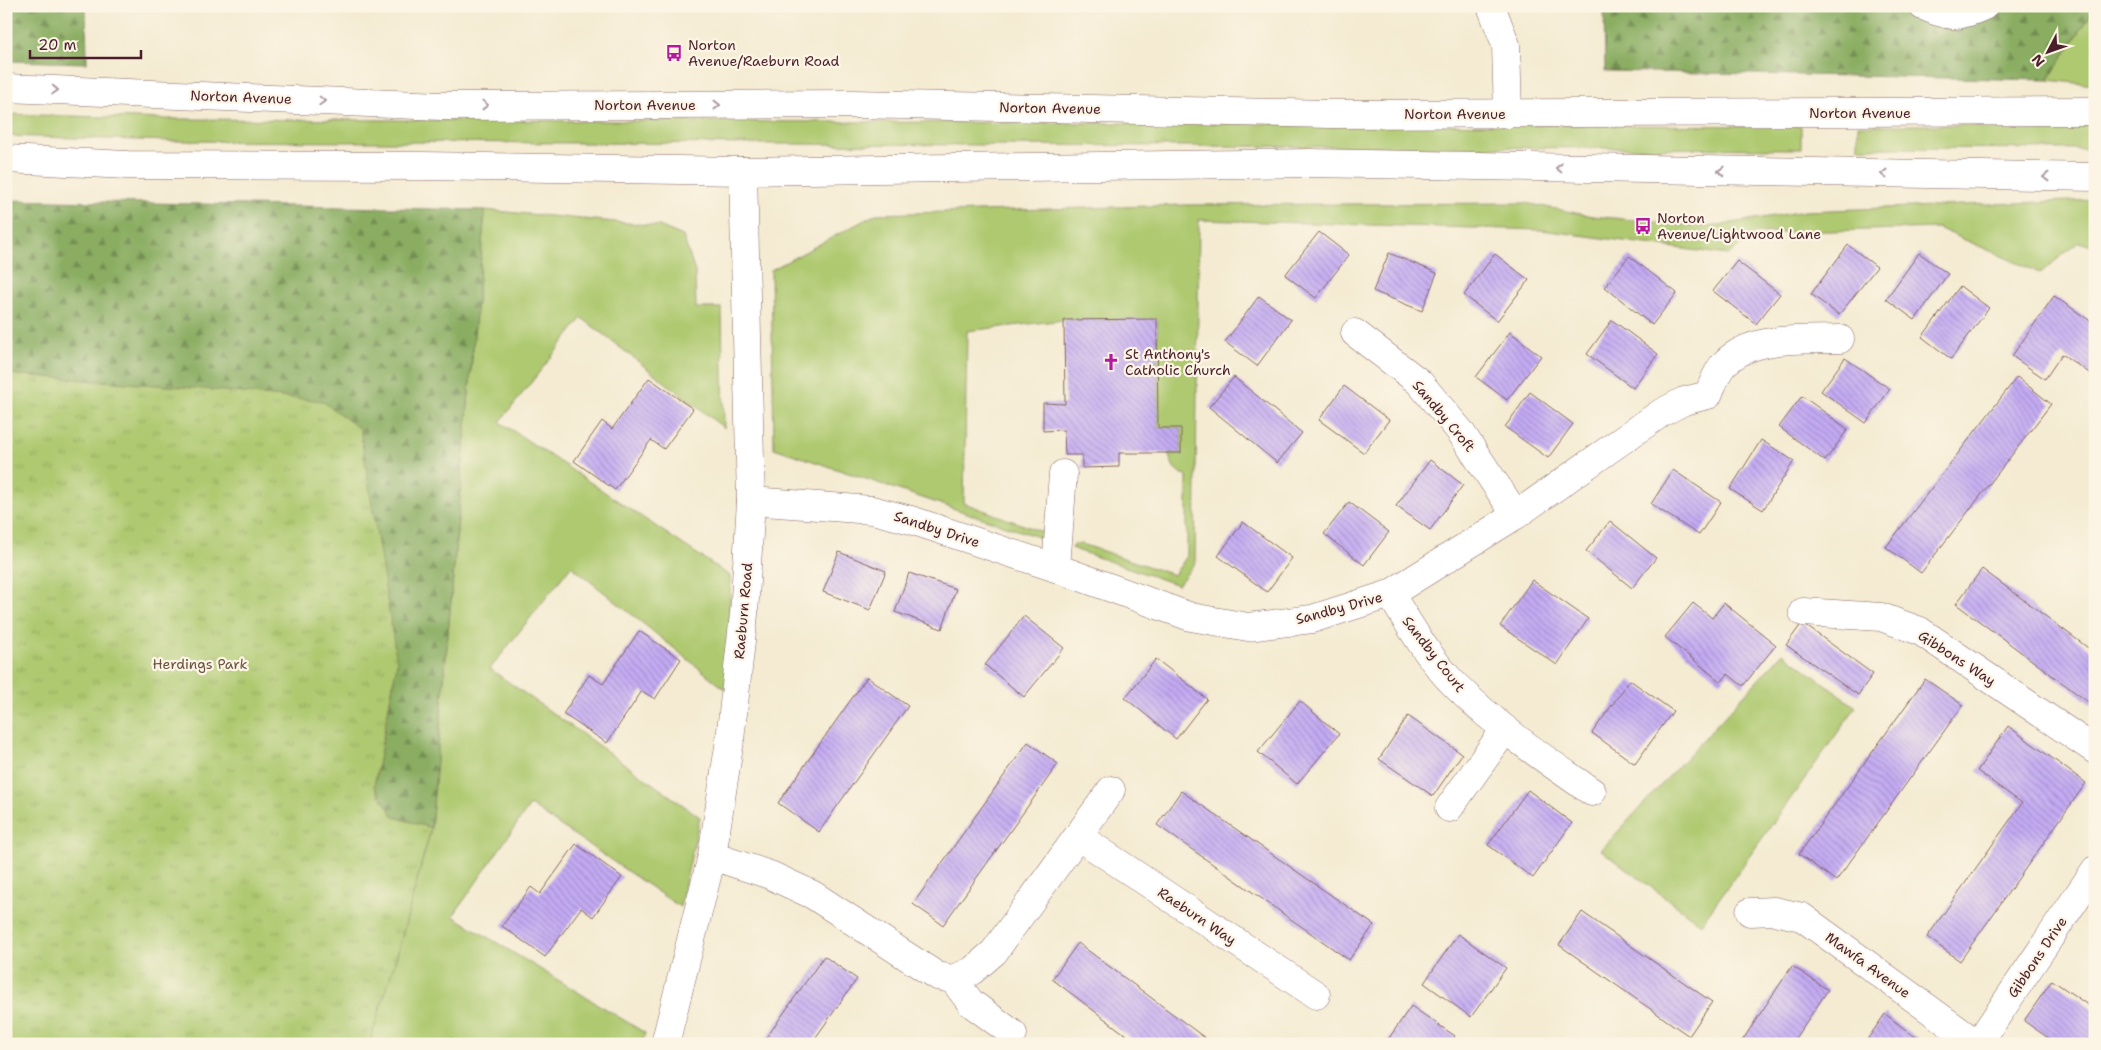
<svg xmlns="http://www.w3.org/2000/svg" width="2101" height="1050" font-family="'Shantell Sans',sans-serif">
<defs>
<pattern id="forest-firs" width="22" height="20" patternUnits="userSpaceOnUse" patternTransform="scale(1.25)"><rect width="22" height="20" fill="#8aad62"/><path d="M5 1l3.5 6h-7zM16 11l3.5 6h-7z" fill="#738c51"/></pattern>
<pattern id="park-tufts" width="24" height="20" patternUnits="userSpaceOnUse" patternTransform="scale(1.25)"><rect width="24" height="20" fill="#aec970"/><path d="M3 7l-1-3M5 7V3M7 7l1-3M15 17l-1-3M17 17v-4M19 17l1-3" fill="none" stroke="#97ac61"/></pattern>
<pattern id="building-back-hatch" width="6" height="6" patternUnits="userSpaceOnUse" patternTransform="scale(1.25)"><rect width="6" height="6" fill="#c4abf4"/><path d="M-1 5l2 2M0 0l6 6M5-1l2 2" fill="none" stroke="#a18bc6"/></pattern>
</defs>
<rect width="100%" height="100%" fill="#fcf5e5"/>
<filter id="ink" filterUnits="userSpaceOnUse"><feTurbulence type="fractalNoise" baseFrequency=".02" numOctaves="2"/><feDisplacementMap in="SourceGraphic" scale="10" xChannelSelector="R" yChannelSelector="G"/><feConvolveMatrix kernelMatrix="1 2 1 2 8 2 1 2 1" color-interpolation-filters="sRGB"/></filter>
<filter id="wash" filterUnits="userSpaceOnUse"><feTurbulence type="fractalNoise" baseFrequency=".0096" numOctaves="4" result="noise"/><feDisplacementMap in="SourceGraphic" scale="20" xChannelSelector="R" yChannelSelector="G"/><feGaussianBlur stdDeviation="1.12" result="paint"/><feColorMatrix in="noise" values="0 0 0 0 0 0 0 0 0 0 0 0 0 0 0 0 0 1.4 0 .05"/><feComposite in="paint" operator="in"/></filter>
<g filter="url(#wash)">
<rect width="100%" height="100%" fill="#f4ebd2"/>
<g fill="#aec970" stroke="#7c744e">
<path d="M2095,8V85L2048,80Z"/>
<path d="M6,114L166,119L1801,126V149L171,141L6,136Z"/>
<path d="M1858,125H2095V149L1858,148Z"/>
<path d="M2095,200V247L2079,242L2040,273L1938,228L1756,233L1728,255L1542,230L1199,220L1195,563L1178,585L1071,548L1074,544H1082L1174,575L1187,556V475C1174,473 1172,464 1168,453H1181V428H1158L1157,320H1064L967,331L964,503L1045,533L1044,539L774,448L771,270L876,214L1186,205L1525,203L1592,216L1707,227L1805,211Z"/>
<path d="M485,210L659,226L683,236L695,272L696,308H722L724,428L582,318L500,422L730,576V693L571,566L490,669L700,817L680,907L530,805L453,916L645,1033L642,1044H459L454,1040L451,1044H369L397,955L431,828Z"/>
<path d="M1783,653L1856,707L1701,924L1601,850Z"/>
</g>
<g fill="url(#forest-firs)" stroke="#6a6646">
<path d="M6,6H86L87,63L6,61Z"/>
<path d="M1604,6H2095V8L2048,80L1605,71Z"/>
<path d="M6,200L485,210L431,828L394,817L374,786L397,663L182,387L6,374Z"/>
</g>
<path fill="url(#park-tufts)" stroke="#7c744e" d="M6,374L182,387L322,401L360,429L397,663L374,786L394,817L431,828L397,955L369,1044H6Z"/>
<g id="blocks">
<g fill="url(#building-back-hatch)">
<path d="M1319,232L1349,255L1316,298L1285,275Z"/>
<path d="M1848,245L1877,267L1839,315L1811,294Z"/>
<path d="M1389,253L1437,273L1422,311L1373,291Z"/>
<path d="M1919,253L1948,274L1915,320L1886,299Z"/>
<path d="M1495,254L1529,280L1497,321L1464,295Z"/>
<path d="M1629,256L1677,293L1652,325L1605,287Z"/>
<path d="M1737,261L1780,294L1756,324L1713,291Z"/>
<path d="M1960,286L1989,308L1951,359L1922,337Z"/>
<path d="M1259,296L1291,320L1257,366L1225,342Z"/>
<path d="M2054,296L2095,324V377L2062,354L2045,379L2012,356Z"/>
<path d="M1157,319L1158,428H1181V453H1119V467L1082,468V455H1065L1064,430L1043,431V403L1065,404L1064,320Z"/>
<path d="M1612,320L1658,354L1633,388L1587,354Z"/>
<path d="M1510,332L1541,356L1507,400L1476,377Z"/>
<path d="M1845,358L1890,389L1866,423L1821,391Z"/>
<path d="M1234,377L1302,433L1277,463L1209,407Z"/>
<path d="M2017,377L2051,404L1921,573L1886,547Z"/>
<path d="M649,378L693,409L664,449L651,440L615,490L574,461L602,421L612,429Z"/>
<path d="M1344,386L1389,420L1364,453L1319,420Z"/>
<path d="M1530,392L1573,424L1548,458L1505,427Z"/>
<path d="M1802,396L1848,429L1825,461L1779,427Z"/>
<path d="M1761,440L1794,461L1763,510L1730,489Z"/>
<path d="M1430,460L1463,485L1430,530L1396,506Z"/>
<path d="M1673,470L1721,502L1699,535L1651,504Z"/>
<path d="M1349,502L1389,532L1364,565L1324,534Z"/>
<path d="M1610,521L1656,558L1632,588L1586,551Z"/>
<path d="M1243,522L1292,558L1267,592L1218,556Z"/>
<path d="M839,552L886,571L870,610L823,592Z"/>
<path d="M1982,569L2095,653V707L1956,604Z"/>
<path d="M909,573L956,589L942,629L895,612Z"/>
<path d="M1532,580L1588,619L1557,665L1500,626Z"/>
<path d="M1693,603L1712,618L1724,603L1776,645L1743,686L1728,674L1721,682L1665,637Z"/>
<path d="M1024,616L1064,648L1024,697L985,665Z"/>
<path d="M1802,623L1873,674L1858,695L1786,645Z"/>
<path d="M639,631L681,659L655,699L642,691L607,743L563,714L589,675L603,684Z"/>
<path d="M1156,659L1207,699L1176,739L1125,698Z"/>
<path d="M867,677L908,706L819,832L778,803Z"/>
<path d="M1925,679L1963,705L1836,881L1799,854Z"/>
<path d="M1630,680L1673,711L1635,764L1592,733Z"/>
<path d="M1300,701L1339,734L1297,784L1258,752Z"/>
<path d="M1408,716L1462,754L1433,796L1379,759Z"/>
<path d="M2008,726L2086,783L1960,961L1927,937L2022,803L1977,771Z"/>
<path d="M1028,742L1058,764L943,925L913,904Z"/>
<path d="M1528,790L1572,823L1533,878L1488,845Z"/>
<path d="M1181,791L1374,925L1349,960L1157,825Z"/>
<path d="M576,844L622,877L593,917L581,908L545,957L502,926L531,887L540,894Z"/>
<path d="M1582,912L1712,1002L1689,1036L1559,945Z"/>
<path d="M1458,934L1506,968L1471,1017L1424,983Z"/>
<path d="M1078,943L1213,1044H1138L1052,979Z"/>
<path d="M824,956L857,979L811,1044H762Z"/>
<path d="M1792,966L1828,990L1809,1018L1791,1044H1740Z"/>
<path d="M2052,980L2095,1010V1044H2057L2024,1021Z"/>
<path d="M1411,1006L1455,1036L1450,1044H1385Z"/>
<path d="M1885,1014L1913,1035L1926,1044H1864Z"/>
</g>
</g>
</g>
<g filter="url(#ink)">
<use href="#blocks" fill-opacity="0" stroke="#866665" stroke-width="1"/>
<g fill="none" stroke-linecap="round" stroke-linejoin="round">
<g stroke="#866665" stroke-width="29">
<g id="minor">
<path d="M1491,6L1506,45L1508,114"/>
<path d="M1923,6C1950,17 1956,19 1984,6"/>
<path d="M1355,333L1419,382L1460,431L1516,515"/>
<path d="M751,501L872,510L911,520L1056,568L1191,617L1248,627L1312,619L1390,594L1516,515L1661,413L1684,401L1708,395C1712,386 1717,371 1724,364C1752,335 1803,340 1840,339"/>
<path d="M1056,568L1063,474"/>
<path d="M1390,594C1410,625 1429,659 1454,684C1497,727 1543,758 1592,792"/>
<path d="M1803,612L1881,617L1920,631L2095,750"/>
<path d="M1449,808L1504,731"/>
<path d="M1079,837L1316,995"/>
<path d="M712,856L770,875L813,895L937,976L953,979L972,971L994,952L1111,790"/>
<path d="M1750,912L1774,911L1802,917L1977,1044"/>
<path d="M953,979L971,1003L1013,1034"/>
<path d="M665,1044L712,856L730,740L744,614L751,501L743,171"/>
<path d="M1978,1044L2095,870"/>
</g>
</g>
<g stroke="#866665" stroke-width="29">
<g id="highway">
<path d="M6,88L442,106L852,104L1330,114L2095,111"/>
<path d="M6,159L127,165L423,166L743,171L1310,163L2095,177"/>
</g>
</g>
<use href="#minor" stroke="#fff" stroke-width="28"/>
<use href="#highway" stroke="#fff" stroke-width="28"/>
</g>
<defs><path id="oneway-chevron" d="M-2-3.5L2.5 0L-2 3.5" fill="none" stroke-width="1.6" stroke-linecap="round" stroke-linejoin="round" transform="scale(1.25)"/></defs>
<g stroke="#ae9aa0">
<use href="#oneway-chevron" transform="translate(55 90) rotate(2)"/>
<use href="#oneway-chevron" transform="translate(322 101) rotate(2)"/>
<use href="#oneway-chevron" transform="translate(485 105)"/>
<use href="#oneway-chevron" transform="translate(717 105)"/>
<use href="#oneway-chevron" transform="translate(1559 168) rotate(-179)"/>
<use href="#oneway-chevron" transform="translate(1721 171) rotate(-179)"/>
<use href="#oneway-chevron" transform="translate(1884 174) rotate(-179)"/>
<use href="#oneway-chevron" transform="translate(2046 177) rotate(-180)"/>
</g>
</g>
<defs>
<g id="bus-bare" transform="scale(1.35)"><path d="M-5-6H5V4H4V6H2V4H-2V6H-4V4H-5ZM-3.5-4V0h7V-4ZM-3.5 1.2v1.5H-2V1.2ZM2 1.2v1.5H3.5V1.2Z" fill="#b5179e" stroke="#fcf5e5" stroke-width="2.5" paint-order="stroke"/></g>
<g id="church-bare" transform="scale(1.35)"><path d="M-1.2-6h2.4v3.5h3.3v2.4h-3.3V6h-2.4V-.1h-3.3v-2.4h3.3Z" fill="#b5179e" stroke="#fcf5e5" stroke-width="2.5" paint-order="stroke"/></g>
</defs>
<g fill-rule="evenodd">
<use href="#bus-bare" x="674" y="53"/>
<use href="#bus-bare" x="1643" y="226"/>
<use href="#church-bare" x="1111" y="362"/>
</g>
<g text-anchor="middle" stroke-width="4.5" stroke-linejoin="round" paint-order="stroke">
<g font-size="14" fill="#4a1f2b" stroke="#fcf5e5" text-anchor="start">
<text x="688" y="50">Norton<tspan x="688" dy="16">Avenue/Raeburn Road</tspan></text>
<text x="1657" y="223">Norton<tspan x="1657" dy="16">Avenue/Lightwood Lane</tspan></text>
<text x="1125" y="359">St Anthony's<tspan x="1125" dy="16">Catholic Church</tspan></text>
</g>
<g font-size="14" fill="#4a1f2b" stroke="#fcf5e5">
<text transform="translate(241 97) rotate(2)" y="5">Norton Avenue</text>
<text x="645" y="110">Norton Avenue</text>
<text transform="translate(1050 108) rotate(1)" y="5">Norton Avenue</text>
<text x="1860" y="118">Norton Avenue</text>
<text x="1455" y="119">Norton Avenue</text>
<text transform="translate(1444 416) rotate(50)" y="5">Sandby Croft</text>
<text transform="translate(937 529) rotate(18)" y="5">Sandby Drive</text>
<text transform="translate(1339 608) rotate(-15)" y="5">Sandby Drive</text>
<text transform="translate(743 611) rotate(-85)" y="5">Raeburn Road</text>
<text transform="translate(1434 654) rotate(52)" y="5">Sandby Court</text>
<text transform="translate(1957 658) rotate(33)" y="5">Gibbons Way</text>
<text transform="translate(1197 916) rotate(34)" y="5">Raeburn Way</text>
<text transform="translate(2037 957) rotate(-56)" y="5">Gibbons Drive</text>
<text transform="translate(1868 965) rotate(36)" y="5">Mawfa Avenue</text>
</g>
<g font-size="14" fill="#685240" stroke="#fcf5e5">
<text x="200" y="669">Herdings Park</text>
</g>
</g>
<rect width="2101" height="1050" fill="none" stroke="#fcf5e5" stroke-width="25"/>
<g transform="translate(2048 52) rotate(229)" stroke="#fcf5e5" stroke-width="4" paint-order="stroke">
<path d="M0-4L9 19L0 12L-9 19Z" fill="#4a1f2b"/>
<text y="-8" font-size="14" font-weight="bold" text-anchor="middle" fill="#4a1f2b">N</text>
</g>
<path d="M30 50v8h111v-8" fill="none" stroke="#4a1f2b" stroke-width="2.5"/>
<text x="38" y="50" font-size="15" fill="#4a1f2b" stroke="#fcf5e5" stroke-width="4" paint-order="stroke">20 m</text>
</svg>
